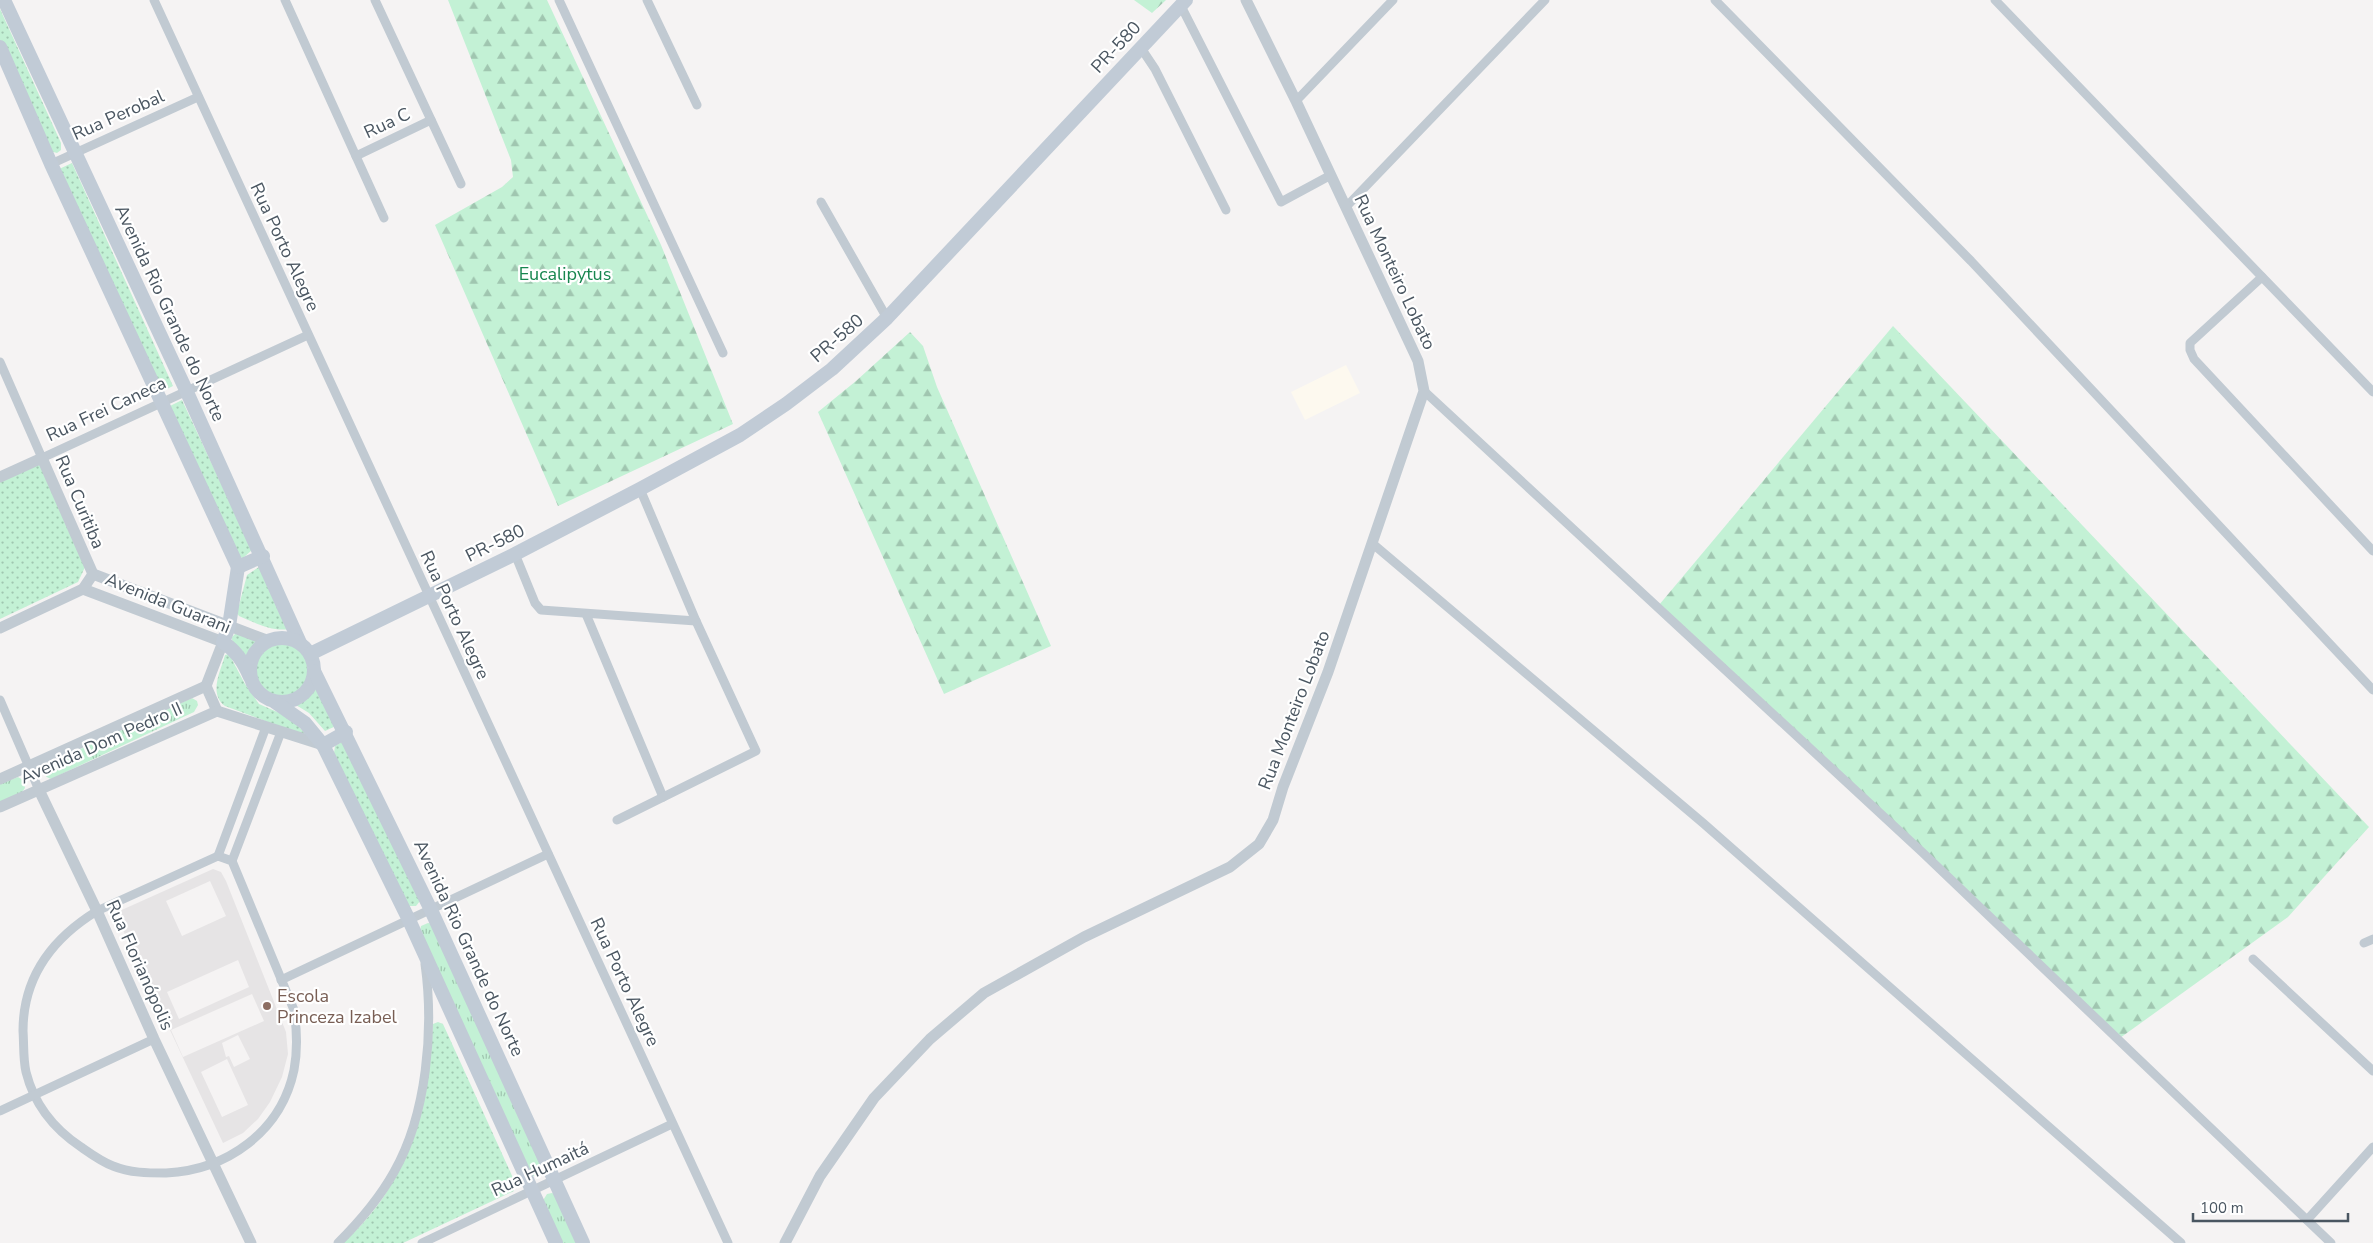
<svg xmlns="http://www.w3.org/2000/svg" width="2373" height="1243" font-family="'Nunito Sans',sans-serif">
<defs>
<pattern id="grass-tufts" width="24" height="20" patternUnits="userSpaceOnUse" patternTransform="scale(1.25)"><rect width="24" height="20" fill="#c3f1d5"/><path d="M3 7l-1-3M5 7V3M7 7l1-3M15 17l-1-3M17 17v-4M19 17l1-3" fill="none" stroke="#a0c6b0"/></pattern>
<pattern id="forest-firs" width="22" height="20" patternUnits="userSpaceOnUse" patternTransform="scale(1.25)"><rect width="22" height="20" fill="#c3f1d5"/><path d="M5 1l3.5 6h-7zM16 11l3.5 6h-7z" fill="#a0c6b0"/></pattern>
<pattern id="park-dots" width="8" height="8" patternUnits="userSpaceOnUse" patternTransform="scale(1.25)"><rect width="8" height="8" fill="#c3f1d5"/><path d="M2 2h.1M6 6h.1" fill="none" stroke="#a0c6b0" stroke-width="1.8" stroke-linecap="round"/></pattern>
</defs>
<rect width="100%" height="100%" fill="#f5f3f3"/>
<path fill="#fdf9ef" d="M1346,365L1360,393L1305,420L1291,392Z"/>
<path fill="#e6e4e5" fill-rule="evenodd" d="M213,869L221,872L226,881L286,1032L288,1054L282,1077L270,1102L258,1119L243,1133L223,1143L115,913ZM210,881L226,916L182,936L166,901ZM238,960L249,987L179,1019L167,992ZM252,994L264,1021L183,1057L171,1030ZM238,1035L250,1059L234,1067L229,1056L226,1057L222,1043ZM227,1059L248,1105L222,1117L201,1072Z"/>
<g fill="url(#grass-tufts)">
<path d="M192,698L197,701L198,705L194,712L51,779C44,777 42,771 45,765Z"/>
<path d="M18,777L23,780L25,788L22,792L0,802V784Z"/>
<path d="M428,923L433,924L545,1169L540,1176H531L420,932L421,926Z"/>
<path d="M552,1193L557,1195L579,1243H562L542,1202L547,1194Z"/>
</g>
<g fill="url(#forest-firs)">
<path d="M448,0H547L661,245L733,424L558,506L435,225L502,187L513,177L511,160Z"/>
<path d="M1134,0H1166L1152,13Z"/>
<path d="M1893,326L2369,827L2288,917L2120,1038L1659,605Z"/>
<path d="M910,332L923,346L937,387L1051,646L944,694L818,412L856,381Z"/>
</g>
<g fill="url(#park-dots)">
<path d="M0,9L61,143V150L57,153L50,151L0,40Z"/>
<path d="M72,163L173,386L163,391L57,170Z"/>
<path d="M182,400L252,550L243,558L238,557L168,407Z"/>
<path d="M41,463L86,565L78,582L0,619V482Z"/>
<path d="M262,565L290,629C272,632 256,623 239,616L237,613L247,575Z"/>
<path d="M237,632L257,642L245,658L232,640V637Z"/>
<circle cx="282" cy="672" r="28"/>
<path d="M229,654L245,684L259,704L291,718L308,737L225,706C208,693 221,671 225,655Z"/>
<path d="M318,685L336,726L325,731L309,713L296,705L311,695Z"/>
<path d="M342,742L420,901L416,906H409L405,903L334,753L335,746Z"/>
<path d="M438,1022L443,1024L514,1180V1191L403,1243H343C411,1183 425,1109 433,1024Z"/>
</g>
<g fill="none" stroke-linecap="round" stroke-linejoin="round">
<g stroke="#c1cad2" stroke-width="9">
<path d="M154,0L728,1243"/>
<path d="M285,0L384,218"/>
<path d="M375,0L461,184"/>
<path d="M559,0L723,353"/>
<path d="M647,0L697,105"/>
<path d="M1715,0L1971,261L2373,690"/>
<path d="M1995,0L2373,392"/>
<path d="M1181,6L1281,202L1331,175"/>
<path d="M1141,48L1155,69L1226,210"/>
<path d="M1296,101L1393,0"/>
<path d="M356,156L431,120"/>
<path d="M51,164L198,97"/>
<path d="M821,202L887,318"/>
<path d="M1346,207L1545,0"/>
<path d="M2262,277L2190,343V350L2194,359L2373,551"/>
<path d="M0,362L42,458L308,335"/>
<path d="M1424,391L1922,852L2331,1243"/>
<path d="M1373,544L1703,823L2181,1243"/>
<path d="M515,554L535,603L541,610L696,621"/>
<path d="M586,614L663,797"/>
<path d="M0,700L39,790"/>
<path d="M617,820L756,751L696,621L640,489"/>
<path d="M218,856L232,861L294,1010C297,1030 298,1049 294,1070C281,1132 227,1170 166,1173C148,1173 130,1173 113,1166C102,1162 91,1154 81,1147C54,1129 34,1104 26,1072C23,1059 24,1044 23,1031C23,977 53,938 97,911Z"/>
<path d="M218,856L266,727"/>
<path d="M232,861L281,732"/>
<path d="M2364,943L2373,939"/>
<path d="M2253,959L2373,1071"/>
<path d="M281,980L548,854"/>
<path d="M0,1111L154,1039"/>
<path d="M2307,1220L2373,1147"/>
<path d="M338,1243C360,1221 379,1199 394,1172C427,1114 434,1029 425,964"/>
<path d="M422,1243L672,1124"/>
</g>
<g stroke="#c1cad2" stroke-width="11">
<path d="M0,477L42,458L93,574"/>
<path d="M93,574L269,641"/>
<path d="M83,589L223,642L206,686"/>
<path d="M0,628L83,589L93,574"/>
<path d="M206,686L217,711"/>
<path d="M217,711L323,745"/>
<path d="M0,779L206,686"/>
<path d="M39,790L97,911L154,1039L251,1243"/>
<path d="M0,807L217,711"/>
<path d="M785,1243L820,1176L874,1098L930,1039L984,993L1084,937L1230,867L1259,844L1273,820L1283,787L1328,672L1424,391L1418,361L1296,101L1246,0"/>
</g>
<g stroke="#c1cbd6" stroke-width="14">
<path d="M4,0L186,390L300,643"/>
<path d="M0,47L51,164L238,567"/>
<path d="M238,567L229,626L223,642C236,651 243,661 250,677"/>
<path d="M238,567L263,556"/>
<circle cx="282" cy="670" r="32"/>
<path d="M310,654L515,554L640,489L740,435L786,404L832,369L887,318L1186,0"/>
<path d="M314,671L431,910L583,1243"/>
<path d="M275,702L305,723L323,745L409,920L556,1243"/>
<path d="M323,745L346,732"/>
</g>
</g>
<circle fill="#8d6e63" stroke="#fff" stroke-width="2" cx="267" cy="1006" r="5"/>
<g text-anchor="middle" stroke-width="4.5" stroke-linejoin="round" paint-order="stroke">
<g font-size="18" fill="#4a5661" stroke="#fff">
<text transform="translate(1116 47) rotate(-47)" y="6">PR-580</text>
<text transform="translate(118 115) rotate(-24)" y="6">Rua Perobal</text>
<text transform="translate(387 123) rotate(-25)" y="6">Rua C</text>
<text transform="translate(285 247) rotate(65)" y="6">Rua Porto Alegre</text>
<text transform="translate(1395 272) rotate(65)" y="6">Rua Monteiro Lobato</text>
<text transform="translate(170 313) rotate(65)" y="6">Avenida Rio Grande do Norte</text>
<text transform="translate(837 338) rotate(-41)" y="6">PR-580</text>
<text transform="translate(106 409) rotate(-25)" y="6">Rua Frei Caneca</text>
<text transform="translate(80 502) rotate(67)" y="6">Rua Curitiba</text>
<text transform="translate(495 543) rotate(-26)" y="6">PR-580</text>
<text transform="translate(168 603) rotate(22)" y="6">Avenida Guarani</text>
<text transform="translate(455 615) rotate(65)" y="6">Rua Porto Alegre</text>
<text transform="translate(1294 710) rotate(-69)" y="6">Rua Monteiro Lobato</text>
<text transform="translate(101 743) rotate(-24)" y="6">Avenida Dom Pedro II</text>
<text transform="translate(469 948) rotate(65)" y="6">Avenida Rio Grande do Norte</text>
<text transform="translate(140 965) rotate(66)" y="6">Rua Florianópolis</text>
<text transform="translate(625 982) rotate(65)" y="6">Rua Porto Alegre</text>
<text transform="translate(540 1169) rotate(-25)" y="6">Rua Humaitá</text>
</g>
<g font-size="18" fill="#17864f" stroke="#fff">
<text x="565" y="280">Eucalipytus</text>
</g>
<g font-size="18" fill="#785e54" stroke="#fff" text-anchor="start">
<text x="277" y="1002">Escola<tspan x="277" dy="21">Princeza Izabel</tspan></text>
</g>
</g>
<path d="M2193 1213v8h155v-8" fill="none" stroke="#4a5661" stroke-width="2.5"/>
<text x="2200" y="1213" font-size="15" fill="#4a5661" stroke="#ffffff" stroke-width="4" paint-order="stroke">100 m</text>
</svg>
